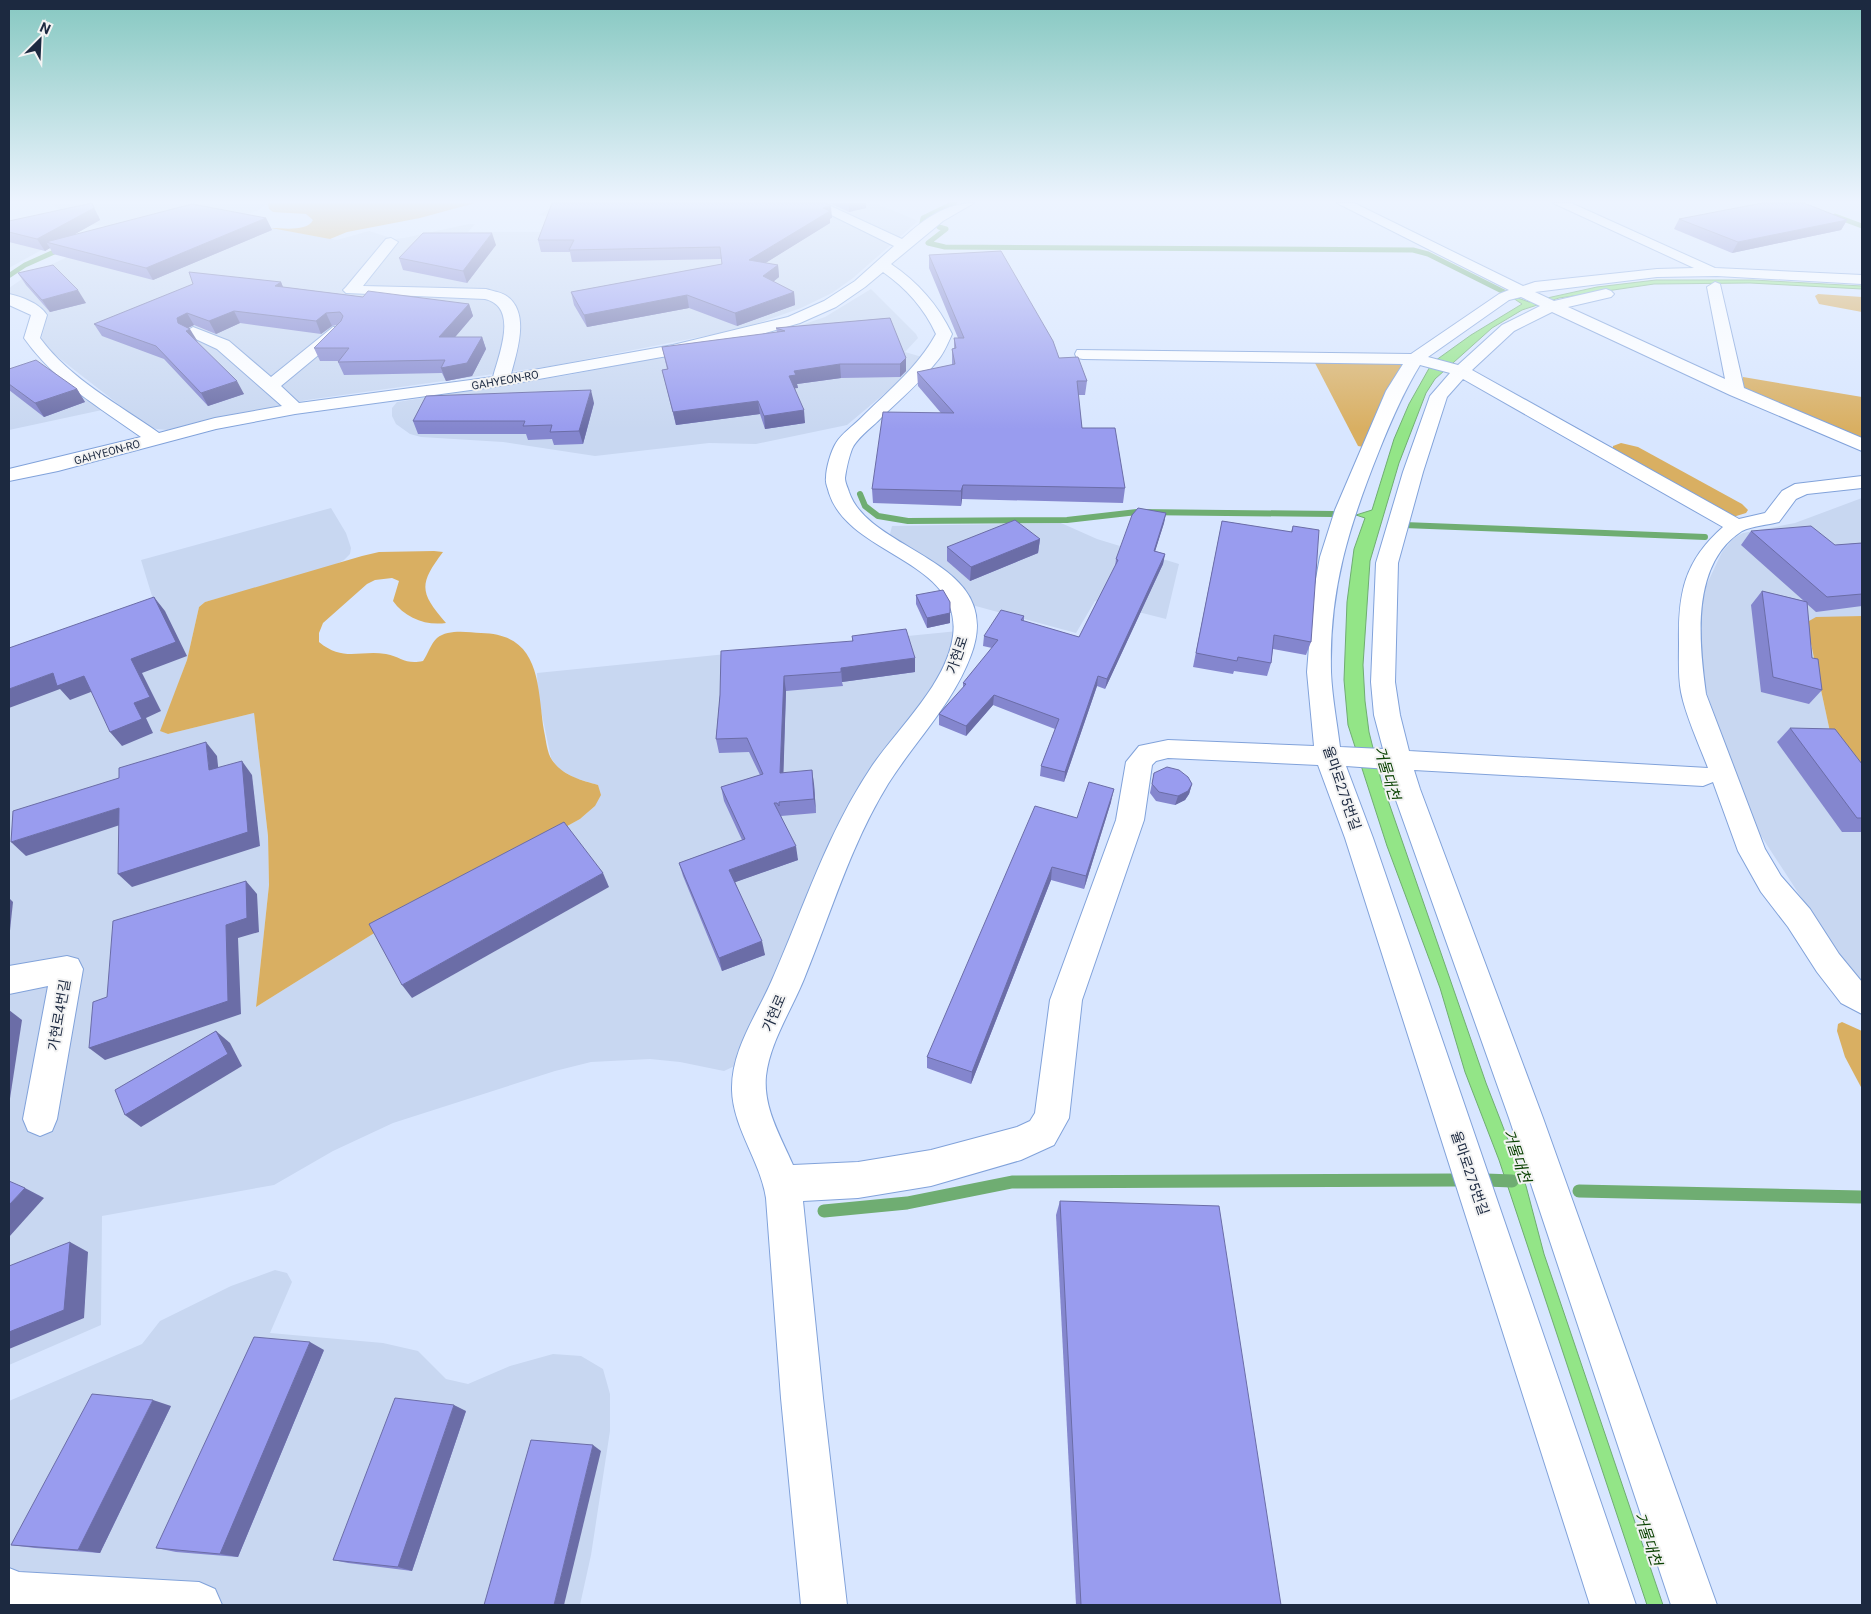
<svg xmlns="http://www.w3.org/2000/svg" width="1871" height="1614" font-family="Roboto,'Noto Sans KR',sans-serif">
<rect width="100%" height="100%" fill="#d8e6ff"/>
<g fill="#c8d7f1">
<path d="M51,203H268L257,211L177,233L96,225L85,226L9,268V232L69,218Z"/>
<path d="M559,203H875L918,221L853,278L832,293L801,308L741,329L551,366L307,400L168,430L156,429L145,425L45,347L41,340L48,314L32,302L9,294V288L25,277L99,242L244,223L337,240L369,231L394,239L404,238L469,224H475L468,232H568L554,217L539,215Z"/>
<path d="M871,289L916,334L918,338L905,352L922,357L896,384L847,425L756,444L709,443L595,456L503,442L421,437L410,434L396,424L392,416V408L397,402L569,375L778,333L825,317Z"/>
<path d="M49,371L102,410L9,430V377Z"/>
<path d="M1862,498V616L1841,617L1808,630L1832,741L1862,783V985L1838,954L1754,825L1704,685L1700,632L1701,608L1706,586L1722,552L1734,538L1743,533L1795,523Z"/>
<path d="M331,508L346,533L351,548L350,554L344,560L333,566L205,602L199,607L187,660L161,731L168,734L254,713L268,836L269,885L256,1007L384,927L580,819L595,806L598,785L575,778L559,769L551,758L538,696L537,673L958,631L943,671L739,1064L724,1071L680,1062L650,1059L591,1062L555,1071L393,1123L333,1151L274,1185L102,1216L101,1325L9,1365V663L155,606L141,560Z"/>
<path d="M1061,523L1097,539L1179,564L1166,619L1095,601L1076,633L972,605L889,538L892,526Z"/>
<path d="M275,1270L287,1273L292,1282L270,1333L383,1343L418,1351L446,1379L468,1384L510,1366L553,1354L581,1356L603,1369L610,1394V1431L591,1555L580,1605H9V1401L142,1344L160,1321L231,1286Z"/>
</g>
<g fill="#d9af62">
<path d="M268,203H475L420,218L347,232L330,239L271,228C282,228 307,232 313,220L306,214L273,212L269,209Z"/>
<path d="M1818,294L1862,297V312L1819,304L1815,296Z"/>
<path d="M1317,361L1402,364L1363,447L1358,446L1315,363Z"/>
<path d="M1743,377L1862,397V441L1743,387Z"/>
<path d="M1621,443L1638,447L1742,504L1748,510L1746,513L1733,517L1613,450V446Z"/>
<path d="M434,551L443,552C419,584 419,592 446,623C426,626 405,618 393,601L399,581L392,578L375,580L367,584L323,623L319,633V642C343,662 359,650 386,654C401,657 406,665 423,661C428,654 431,643 437,638C448,629 467,632 481,633C542,634 537,687 544,731C546,740 547,753 552,760C563,776 581,780 598,785L601,795L595,806L580,819L384,927L256,1007L269,885L268,836L254,713L168,734L160,731L187,660L199,607L205,602L362,556L379,552Z"/>
<path d="M1862,616V783L1832,741L1808,630L1809,621L1816,617Z"/>
<path d="M1842,1022L1862,1031V1089L1845,1057L1837,1031L1838,1024Z"/>
</g>
<path fill="#93e587" stroke="#6fad72" d="M1656,280H1753L1862,286V289L1750,283L1654,284L1559,298L1522,310L1492,328L1435,379L1426,393L1399,463L1370,561L1363,665L1365,701L1369,732L1381,780L1486,1083L1526,1186L1544,1254L1663,1605H1647L1499,1160L1465,1072L1440,988L1387,846L1348,725L1344,680L1347,602L1354,549L1365,518L1356,515L1372,510L1394,439L1409,404L1432,363L1471,335L1522,304L1513,298L1515,297L1529,302L1597,287Z"/>
<g fill="none" stroke-linecap="round" stroke-linejoin="round">
<g stroke="#6fad72" stroke-width="5">
<path d="M1835,216L1862,226"/>
<path d="M922,223L923,218L954,203"/>
<path d="M939,227L946,229L928,243L945,247L1413,250L1428,254L1504,292"/>
<path d="M10,275L25,265L63,248"/>
</g>
<g stroke="#6fad72" stroke-width="6">
<path d="M860,494L865,506L878,516L908,521L1067,520L1137,512L1333,514"/>
<path d="M1404,525L1705,537"/>
</g>
<g stroke="#6fad72" stroke-width="13">
<path d="M1486,1180L1512,1181"/>
<path d="M1579,1191L1862,1197"/>
<path d="M824,1211L907,1203L1012,1182L1455,1180"/>
</g>
<g stroke="#81a2da" stroke-width="2">
<g id="minor">
<path d="M807,203H824L902,239C923,220 945,203 974,203L943,221L891,264C918,282 938,305 952,334C948,343 944,353 938,360C921,382 898,401 879,420C871,428 856,439 852,449C849,457 846,470 845,478C845,483 848,488 849,492C870,554 1007,559 971,655C953,704 915,741 888,784C850,846 831,913 804,979C791,1011 770,1042 766,1076C763,1108 781,1137 793,1165L858,1162L931,1150L1017,1127L1030,1121L1035,1113L1050,1000L1116,820L1126,762L1139,746L1168,740L1314,746L1307,672L1313,595L1320,557L1335,510L1386,391L1403,364L1083,359L1077,358L1075,354L1077,350L1411,354L1499,294L1509,290L1337,203H1354L1523,286L1535,282L1657,269L1694,268L1553,203H1571L1715,268L1862,275V284L1717,276L1657,277L1535,292L1554,301L1606,289L1611,291L1614,294L1611,297L1568,307L1725,379L1707,287L1715,282L1720,284L1744,388L1862,438V451L1730,395L1552,312L1514,331L1472,370L1739,519L1765,513L1782,491L1795,484L1862,476V488L1807,494L1796,499L1779,522C1768,525 1752,526 1742,531C1690,564 1699,643 1706,694L1765,849L1781,876L1810,909L1839,954L1862,982V1014L1841,1003L1817,972L1788,927L1761,892L1738,851L1713,782L1703,786L1414,770L1420,789L1543,1118L1717,1605H1671L1509,1118L1392,789L1388,769L1346,766L1373,838L1636,1605H1590L1345,838L1318,765L1168,758L1156,761L1152,765L1144,820L1082,1000L1069,1118L1054,1145L1021,1160L931,1186L858,1198L803,1201L823,1398L847,1605H801L781,1398L766,1198C760,1160 733,1128 732,1090C731,1050 757,1015 772,980C804,907 827,833 872,766C898,728 947,683 953,636C963,560 849,556 829,493C828,488 825,483 826,478C826,468 831,451 836,443C841,434 853,426 861,418C888,391 918,367 936,334C924,308 906,288 883,272L865,287L836,307L800,323L748,338L673,355L500,386L295,414L216,429L58,471L9,481V469L141,437C99,407 54,381 24,338L31,315L9,305V294C22,297 39,303 47,315L40,338C70,379 118,404 159,433L215,418L282,406L217,349L187,335L185,332L193,327L229,341L271,377L333,327H345L347,330L345,333L281,386L299,403L493,377C499,354 519,307 485,299L346,293L343,290L346,287L386,239L391,238L398,242L363,286L486,289C492,291 500,292 505,295C531,311 517,351 511,374L673,345L788,317L824,301L855,281L894,246ZM1521,297L1540,306L1502,325L1458,365L1428,357L1509,300ZM1420,365L1450,373L1430,396L1403,472L1376,563L1371,682L1374,715L1383,749L1340,747C1337,722 1332,697 1331,672C1329,589 1349,526 1379,451C1391,421 1403,393 1420,365ZM1463,379L1723,527C1684,561 1678,594 1679,643C1679,659 1678,676 1681,692C1686,717 1699,744 1708,768L1409,751L1400,715L1395,682L1398,563L1423,472L1447,397Z"/>
<path d="M67,956L78,959L83,969L57,1119L52,1131L40,1136L28,1131L23,1119L48,986L9,994V966Z"/>
<path d="M9,1568L19,1572L199,1582L215,1589L222,1605H9Z"/>
</g>
</g>
<use href="#minor" fill="#fff" fill-rule="evenodd"/>
</g>
<g fill="#8486ce">
<path d="M829,203H866V208L849,212Z"/>
<path d="M98,215L100,220L73,235L266,218L272,230L153,280L53,254L50,248L45,251L9,242V221Z"/>
<path d="M830,218V223L765,263L778,265L779,277L773,282L794,292L795,305L737,326L689,308L587,327L574,305L571,292L722,264L721,259L572,262L570,252H541L538,240L832,218Z"/>
<path d="M1679,219L1847,220L1841,230L1732,253L1674,229Z"/>
<path d="M496,245L467,283L403,270L399,258Z"/>
<path d="M929,255L1087,381L1085,395H1078L1082,428L1125,488L1123,503L962,499L961,506L873,503L872,489L941,413L918,386L917,372L952,365V349L954,348V338H958L929,268Z"/>
<path d="M18,273L86,303L50,312L26,285Z"/>
<path d="M281,282L283,287L363,297L469,304L473,316L455,337H482L486,349L472,376L446,381L442,373L344,375L338,362L339,361H320L314,348L337,325L332,326L321,334L240,323L216,334L194,325L188,328L197,342L244,394L208,406L164,359L102,336L94,324Z"/>
<path d="M890,318L906,371L900,377L841,378L797,384L798,388H795L805,423L765,429L760,414L676,425L662,370L667,369L662,347L777,332L776,328Z"/>
<path d="M9,369L77,389L85,402L44,417L9,390Z"/>
<path d="M594,403L583,444L554,445L552,439L528,440L526,434H418L413,421Z"/>
<path d="M1166,513L1164,523L1155,551L1165,554L1163,564L1105,689L1097,686L1064,782L1040,776L1041,766L1055,729L993,705L966,736L939,725V714L963,688V683L992,648L983,646L984,636L1024,616V621L1079,637L1115,567L1116,559Z"/>
<path d="M1222,521L1291,532L1293,526L1311,642L1306,655L1273,649L1271,663L1267,676L1234,671L1233,674L1193,667Z"/>
<path d="M1751,531L1835,545L1862,543V606L1816,612L1807,604L1812,658L1822,690L1809,704L1761,692L1751,605L1762,591L1804,601L1741,545Z"/>
<path d="M1040,539L1038,553L970,581L947,561V547Z"/>
<path d="M916,595L950,613V623L927,628L916,604Z"/>
<path d="M852,636L915,658V672L842,682L843,686L786,691L783,773L814,784L816,813L781,816L798,860L735,882L765,955L722,971L683,876L679,863L742,840L724,801L721,787L760,775L749,752L719,753L716,739L720,695L852,641Z"/>
<path d="M1790,728L1862,764V832H1842L1777,742Z"/>
<path d="M1154,773L1192,784L1189,794L1185,800L1175,805L1156,801L1150,793Z"/>
<path d="M1111,802L1084,889L1051,880L971,1084L927,1068V1057L1077,818Z"/>
<path d="M1060,1201L1281,1605H1076L1056,1215Z"/>
<path d="M324,1350L238,1557L176,1552L156,1548Z"/>
<path d="M171,1406L100,1553L35,1548L11,1545Z"/>
<path d="M466,1411L412,1571L348,1563L333,1560Z"/>
</g>
<g fill="#6b6da7">
<path d="M92,203L100,220L56,245L46,242L50,248L45,251L37,239Z"/>
<path d="M849,203H866V208L849,212Z"/>
<path d="M831,206L832,218H830V223L751,272L749,260L823,208Z"/>
<path d="M266,218L272,230L153,280L146,268Z"/>
<path d="M1847,220L1841,230L1732,253L1738,242Z"/>
<path d="M492,233L496,245L467,283L463,271Z"/>
<path d="M778,265L779,277L764,289L763,276Z"/>
<path d="M281,282L286,295L275,286Z"/>
<path d="M78,290L86,303L50,312L42,300Z"/>
<path d="M794,292L795,305L737,326L735,313Z"/>
<path d="M687,295L689,308L587,327L584,315Z"/>
<path d="M469,304L473,316L444,350L439,337Z"/>
<path d="M234,311L240,323L216,334L209,321Z"/>
<path d="M187,313L194,325L184,330L178,323L177,318Z"/>
<path d="M326,313L332,326L321,334L316,321Z"/>
<path d="M190,329L198,342L186,331Z"/>
<path d="M482,337L486,349L472,376L446,381L441,368Z"/>
<path d="M906,358V371L900,377V364Z"/>
<path d="M840,364L841,378L797,384L798,388L791,389L789,376L794,371Z"/>
<path d="M237,381L244,394L208,406L201,393Z"/>
<path d="M77,389L85,402L44,417L35,403Z"/>
<path d="M591,390L594,403L583,444L579,431Z"/>
<path d="M758,401L760,414L676,425L673,412Z"/>
<path d="M804,410L805,423L765,429L764,416Z"/>
<path d="M963,485L962,499L961,506V491Z"/>
<path d="M1166,513L1164,523L1152,561L1154,551Z"/>
<path d="M1040,539L1038,553L970,581L971,567Z"/>
<path d="M1165,554L1163,564L1105,689L1107,679Z"/>
<path d="M154,597L165,611L187,656L142,673L161,711L146,718L153,733L122,746L110,732L134,703L131,659Z"/>
<path d="M950,613V623L927,628V618Z"/>
<path d="M915,658V672L842,682L841,668Z"/>
<path d="M53,673L84,676L96,690L70,700L60,689L9,708V689Z"/>
<path d="M784,676L786,691L783,787L780,773Z"/>
<path d="M1098,676L1097,686L1064,782L1065,772Z"/>
<path d="M994,695L993,705L966,736V726Z"/>
<path d="M206,742L217,756L220,785L209,770Z"/>
<path d="M242,761L252,775L260,846L132,887L118,874Z"/>
<path d="M812,770L814,784L816,813L814,799Z"/>
<path d="M1192,784L1189,794L1185,800L1175,805L1178,796Z"/>
<path d="M1114,789L1111,802L1084,889L1086,876Z"/>
<path d="M119,808L132,821L26,856L11,842Z"/>
<path d="M796,846L798,860L733,883L729,870Z"/>
<path d="M1052,867L1051,880L971,1084L972,1072Z"/>
<path d="M603,873L609,887L412,998L402,985Z"/>
<path d="M246,881L257,894L259,932L238,938L241,1014L105,1060L89,1048L226,925Z"/>
<path d="M9,898L13,902L9,940Z"/>
<path d="M762,941L765,955L722,971L719,958Z"/>
<path d="M9,1010L22,1020L9,1105Z"/>
<path d="M216,1031L230,1043L242,1066L141,1127L125,1115Z"/>
<path d="M25,1188L44,1198L9,1237V1205Z"/>
<path d="M70,1242L88,1252L84,1318L9,1349V1332Z"/>
<path d="M310,1342L324,1350L238,1557L220,1554Z"/>
<path d="M153,1400L171,1406L100,1553L78,1550Z"/>
<path d="M454,1405L466,1411L412,1571L398,1567Z"/>
<path d="M593,1445L601,1451L564,1605H554Z"/>
</g>
<g fill="#999cef" stroke="#6b6da7">
<path d="M92,203L94,208L37,239L9,232V221Z"/>
<path d="M552,203H826L831,206L823,208L830,211L749,260L778,265L763,276L794,292L735,313L687,295L584,315L571,292L722,264L720,247L569,250L574,240H538Z"/>
<path d="M1762,203H1804L1847,220L1738,242L1679,219Z"/>
<path d="M192,204L266,218L146,268L46,242Z"/>
<path d="M423,233H492L463,271L399,258Z"/>
<path d="M1001,251L1053,341L1059,358L1078,357L1087,381H1077L1082,428H1115L1125,488L963,485L961,491L872,489L883,412L954,413L917,372L955,364L952,349L956,348L954,338H964L929,255Z"/>
<path d="M53,265L78,290L42,300L18,273Z"/>
<path d="M189,272L281,282L275,286L363,297L368,291L469,304L439,337H482L467,363L441,368L445,360L338,362L349,348H314L341,321L343,316L340,312L326,313L316,321L234,311L209,321L187,313L177,318L178,323L190,329L186,331L237,381L201,393L156,346L94,324L193,284Z"/>
<path d="M890,318L906,358L900,364H840L794,371L796,375L789,376L804,410L764,416L758,401L673,412L662,370L668,369L662,347L785,331L776,328Z"/>
<path d="M36,360L77,389L35,403L9,384V369Z"/>
<path d="M591,390L579,431L550,432L552,425L523,426L525,421H413L426,396Z"/>
<path d="M1138,508L1166,513L1154,551L1165,554L1107,679L1098,676L1065,772L1041,766L1059,719L994,695L966,726L939,714L966,684L963,683L998,640L984,636L1001,610L1024,616L1021,620L1079,637L1118,560L1116,559L1132,515Z"/>
<path d="M1015,520L1040,539L971,567L947,547Z"/>
<path d="M1222,521L1292,532L1293,526L1319,530L1311,642L1274,635L1271,663L1238,657L1237,661L1196,653Z"/>
<path d="M1811,526L1835,545L1862,543V594L1827,597L1751,531Z"/>
<path d="M943,590L950,602V613L927,618L916,595Z"/>
<path d="M1762,591L1807,602L1812,658L1818,659L1822,690L1773,677Z"/>
<path d="M154,597L176,642L131,659L150,697L134,703L142,719L110,732L84,676L57,686L53,673L9,689V648Z"/>
<path d="M906,629L915,658L841,668V672L784,676L780,773L812,770L814,799L779,802V806L777,803H774L796,846L729,870L762,941L719,958L679,863L745,839L721,787L763,774L747,738L716,739L720,695L721,651L853,641L852,636Z"/>
<path d="M1790,728L1835,729L1862,764V818H1857Z"/>
<path d="M206,742L209,770L242,761L248,832L118,874L119,808L11,842L13,811L119,778V768Z"/>
<path d="M1167,767L1179,770L1188,777L1192,784L1188,791L1178,796L1159,792L1152,784L1154,773Z"/>
<path d="M1089,782L1114,789L1086,876L1052,867L972,1072L927,1057L1035,806L1077,818Z"/>
<path d="M564,822L603,873L402,985L369,924Z"/>
<path d="M246,881L247,918L226,925L228,1001L89,1048L93,1002L107,997L113,921Z"/>
<path d="M216,1031L228,1054L125,1115L115,1090Z"/>
<path d="M9,1181L25,1188L9,1205Z"/>
<path d="M1060,1201L1219,1206L1281,1605H1081Z"/>
<path d="M70,1242L64,1310L9,1332V1266Z"/>
<path d="M254,1337L310,1342L220,1554L156,1548Z"/>
<path d="M92,1394L153,1400L78,1550L11,1545Z"/>
<path d="M395,1398L454,1405L398,1567L333,1560Z"/>
<path d="M531,1440L593,1445L554,1605H484Z"/>
</g>
<linearGradient id="sky" x2="0" y2="1"><stop stop-color="#86c8c1"/><stop offset="0.47" stop-color="#edf4ff"/><stop offset="1" stop-color="#edf4ff" stop-opacity="0"/></linearGradient>
<rect width="1871" height="429" fill="url(#sky)"/>
<g text-anchor="middle" stroke-width="4" stroke-linejoin="round" paint-order="stroke">
<g font-size="11" fill="#1c2940" stroke="#f3f3f3">
<text transform="translate(505 380) rotate(-10)" y="4">GAHYEON-RO</text>
<text transform="translate(107 452) rotate(-15)" y="4">GAHYEON-RO</text>
</g>
<g font-size="14" fill="#1c2940" stroke="#f3f3f3">
<text transform="translate(957 655) rotate(-71)" y="5">가현로</text>
<text transform="translate(1342 788) rotate(71)" y="5">율마로275번길</text>
<text transform="translate(774 1013) rotate(-67)" y="5">가현로</text>
<text transform="translate(59 1015) rotate(-80)" y="5">가현로4번길</text>
<text transform="translate(1470 1173) rotate(71)" y="5">율마로275번길</text>
</g>
<g font-size="15" font-style="italic" fill="#0b4303" stroke="#f3f3f3">
<text transform="translate(1387 773) rotate(73)" y="5">거물대천</text>
<text transform="translate(1517 1156) rotate(71)" y="5">거물대천</text>
<text transform="translate(1648 1539) rotate(71)" y="5">거물대천</text>
</g>
</g>
<rect width="1871" height="1614" fill="none" stroke="#1c2940" stroke-width="20"/>
<g transform="translate(40 40) rotate(24)" stroke="#f3f3f3" stroke-width="4" paint-order="stroke">
<path d="M0-4L9 19L0 12L-9 19Z" fill="#1c2940"/>
<text y="-8" font-size="14" font-weight="bold" text-anchor="middle" fill="#1c2940">N</text>
</g>
</svg>
